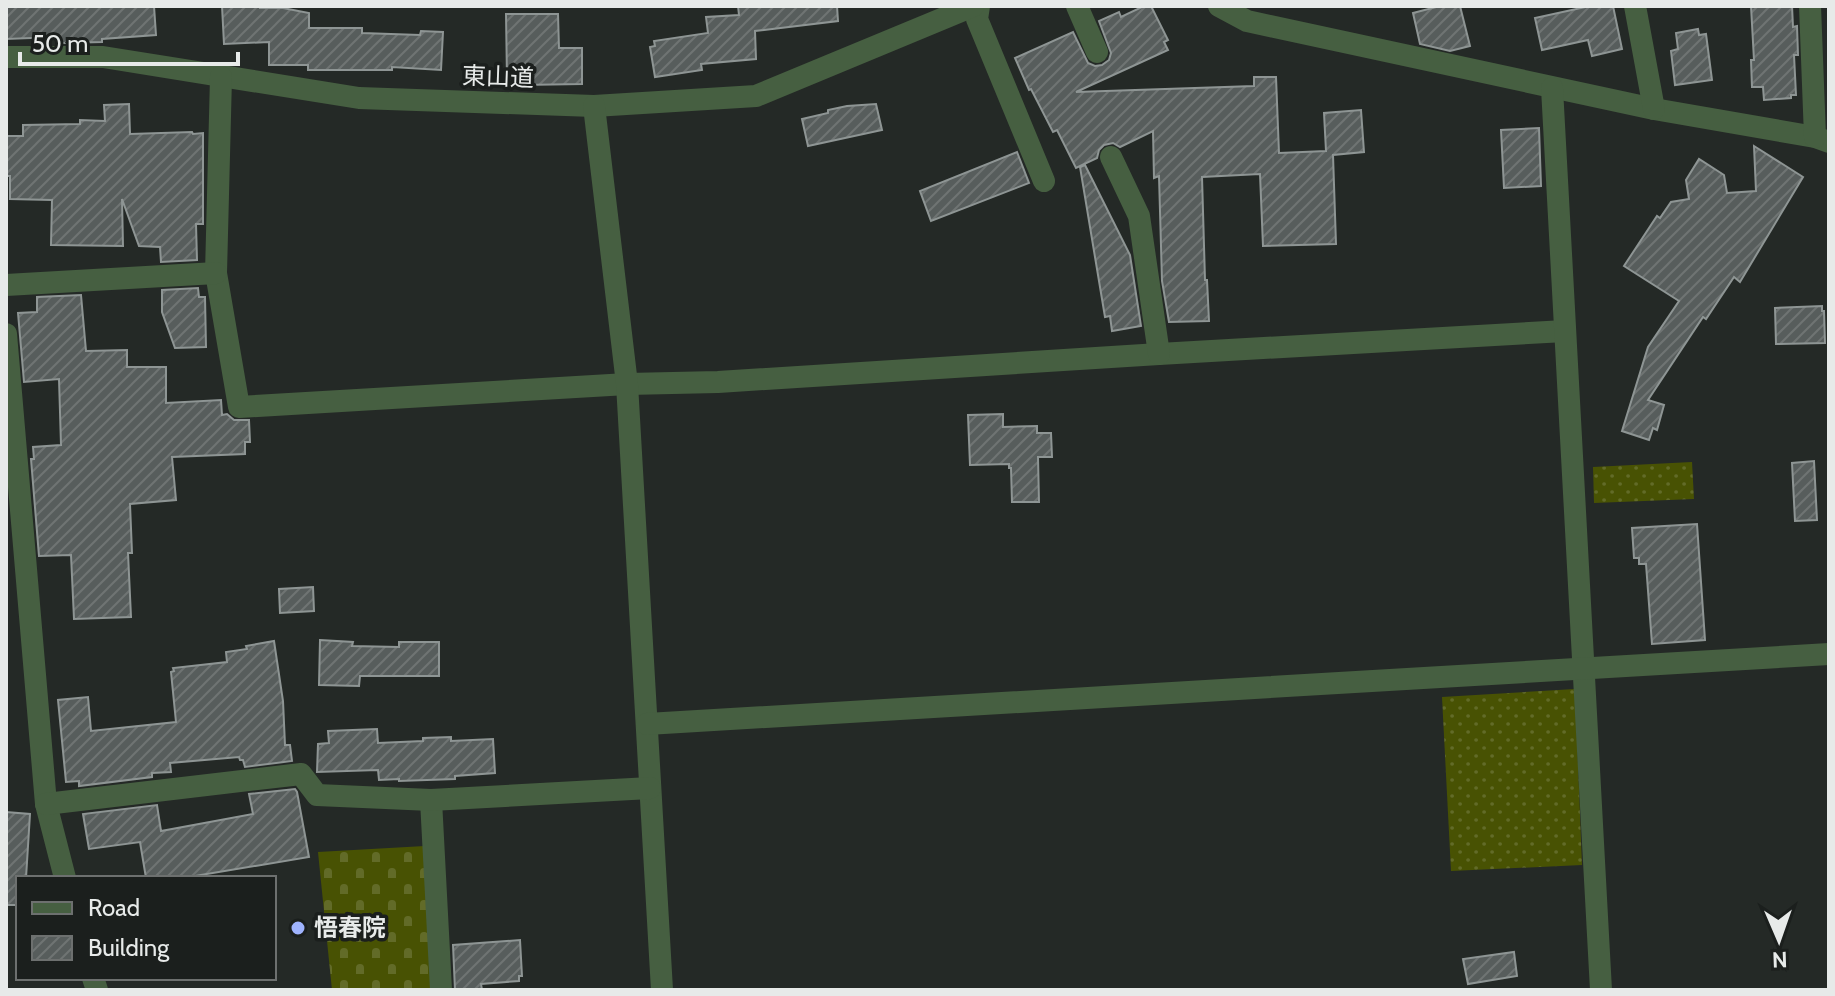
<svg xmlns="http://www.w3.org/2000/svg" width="1835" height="996" font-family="Cabin,'Noto Sans JP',sans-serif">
<defs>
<pattern id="grass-dots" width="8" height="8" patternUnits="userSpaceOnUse" patternTransform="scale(2)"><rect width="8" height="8" fill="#485203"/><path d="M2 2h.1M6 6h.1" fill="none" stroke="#626b28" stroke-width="1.8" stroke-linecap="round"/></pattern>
<pattern id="cemetery-stones" width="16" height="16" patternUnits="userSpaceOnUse" patternTransform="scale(2)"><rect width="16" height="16" fill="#485203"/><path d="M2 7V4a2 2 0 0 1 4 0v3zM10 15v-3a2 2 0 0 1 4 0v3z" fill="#626b28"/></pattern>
<pattern id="building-hatch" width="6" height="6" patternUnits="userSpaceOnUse" patternTransform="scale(2)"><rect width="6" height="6" fill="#575d5c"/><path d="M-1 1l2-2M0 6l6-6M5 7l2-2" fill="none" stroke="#6f7473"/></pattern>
</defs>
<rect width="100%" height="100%" fill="#242926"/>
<g fill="url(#grass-dots)">
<path d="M1692,462L1694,499L1594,503L1593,467Z"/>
<path d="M1575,689L1582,865L1451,871L1442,697Z"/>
</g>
<path fill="url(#cemetery-stones)" d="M425,846L432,990H332L318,852Z"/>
<g fill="url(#building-hatch)" stroke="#8e9594" stroke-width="2">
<path d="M6,6H154L156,35L102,39V42L63,43H57V37L6,39Z"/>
<path d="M222,6H260V8H283L309,13V28H362V33L420,35L421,31L443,32L441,70L392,67V70H308V65H269V42L224,44Z"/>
<path d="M738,6H837L838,21L755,31L756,59L701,64L702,70L655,77L650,47L655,46L654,41L708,33L706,17L739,15Z"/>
<path d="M1144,6H1151L1168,40L1164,42L1168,50L1076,92L1254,86V77H1276L1279,153L1326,151L1324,113L1361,110L1364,152L1333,155L1336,244L1263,246L1260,174L1202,177L1205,280H1207L1209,321L1169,322L1162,281L1159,176L1154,178L1153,131L1120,147L1113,143L1104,145L1099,150L1097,158L1076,168L1057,130L1053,132L1031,89L1029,90L1015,58L1073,32L1088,63L1095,66L1102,65L1109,60L1111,53L1099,21L1119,12L1121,17Z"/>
<path d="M1440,6H1460L1470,46L1450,51L1420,44L1413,13Z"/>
<path d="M1590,6H1613L1622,49L1592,56L1588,40L1542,50L1535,18Z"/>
<path d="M1751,6H1792L1793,27L1797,26L1798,55H1794L1796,95H1791V98L1764,100L1763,87H1752L1751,60H1754Z"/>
<path d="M506,14H558L559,48H582V84L522,85V79L507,80Z"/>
<path d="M1698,29L1699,35L1706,34L1712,80L1675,85L1671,51L1678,49L1676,33Z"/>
<path d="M129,104L130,134L192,132L193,134L203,133V224H196L197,260L161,262L160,247L139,246L122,199L123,246L51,245L52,200L10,199V176H6V136H23V125L80,124V120L105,121L104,105Z"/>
<path d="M876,104L882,130L808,146L802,119L828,113V110L847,106Z"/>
<path d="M1539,128L1541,186L1504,188L1501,130Z"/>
<path d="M1754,146L1803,177L1740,282L1734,277L1706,319L1703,317L1648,400L1664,405L1657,430L1653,428L1649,440L1622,431L1648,347L1679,301L1624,266L1657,216L1660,218L1671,202L1689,199L1686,180L1699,159L1724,175L1727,193L1756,191Z"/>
<path d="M1017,152L1029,183L931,221L920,191Z"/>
<path d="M1085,165L1130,255L1141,326L1112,331L1110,316L1105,317L1080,167Z"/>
<path d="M198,288L199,297H205L206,347L175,348L162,312V290Z"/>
<path d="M81,295L86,351L127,350V367H166V403L221,400L222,415L227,414L234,420H249L250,442H245V454L172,457L176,500L130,504L132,553H128L131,617L74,619L71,555L39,556L31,459H34L33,447L61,445L59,379L24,382L18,313L37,312V297Z"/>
<path d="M1822,306V311H1824L1825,343L1776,344L1775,308Z"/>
<path d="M1003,414V427L1037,426V433H1051L1052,457H1038L1039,502H1012L1011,468H1009V464L970,465L968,415Z"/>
<path d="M1814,461L1817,520L1795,521L1792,463Z"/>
<path d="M1697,524L1705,640L1652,644L1646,564H1639V558H1634L1632,528Z"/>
<path d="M313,587L314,611L280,613L279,589Z"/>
<path d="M320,640L353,642L352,646L399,647V642H439V676H360L359,686L319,685Z"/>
<path d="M274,641L283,701L285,745H290L292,761L245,767L243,760H240L239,757L170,763L171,772L152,773V777L79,786V781L66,782L58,700L88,697L91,731L176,722L171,672L174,671L173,668L227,662L226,652L247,649L246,646Z"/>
<path d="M377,729L378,743L423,741V738L451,737V741L493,739L495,773L455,776V779L399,781V779L379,780L378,770L317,772L318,744L329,743L328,731Z"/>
<path d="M295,789L297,792L309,857L183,878H146L140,842L89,849L83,814L157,805L161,831L253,814L249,794Z"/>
<path d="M6,812L30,814L26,878H18V905H6Z"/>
<path d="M520,940L522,976H519V981L481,984L482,990H455L453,945Z"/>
<path d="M1514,952L1517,976L1468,984L1463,959Z"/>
</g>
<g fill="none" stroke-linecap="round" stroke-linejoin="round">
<g stroke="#465f41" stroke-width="22">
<path d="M979,6L977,19L1044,181"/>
<path d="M1077,6L1097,52"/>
<path d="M1219,6L1247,21L1654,109L1815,137L1829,142"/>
<path d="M1635,6L1654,109"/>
<path d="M1810,6L1815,137"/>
<path d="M6,57H103L359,98L594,106L756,96L973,6"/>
<path d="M221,77L216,273L239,407L627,384L718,382L1159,354L1565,331"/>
<path d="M1552,88L1601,990"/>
<path d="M594,106L627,384L662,990"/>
<path d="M1111,157L1139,216L1159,354"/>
<path d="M6,285L216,273"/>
<path d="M6,334L46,804L65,878"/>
<path d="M647,724L1829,654"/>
<path d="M431,800L441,990"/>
<path d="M46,804L301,774L317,795L431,800L650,788"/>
<path d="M93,978L97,990"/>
</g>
</g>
<circle fill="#9fb3fd" stroke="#1b1f1d" stroke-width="3" cx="298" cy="928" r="8"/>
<g text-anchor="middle" stroke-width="7" stroke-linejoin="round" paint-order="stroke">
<g font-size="24" fill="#e7eae9" stroke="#1b1f1d">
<text transform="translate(498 77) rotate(2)" y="8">東山道</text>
</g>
<g font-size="24" font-weight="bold" fill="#e7eae9" stroke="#1b1f1d" text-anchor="start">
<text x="314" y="936">悟春院</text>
</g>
</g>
<rect width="1835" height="996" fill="none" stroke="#e7eae9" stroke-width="16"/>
<rect x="16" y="876" width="260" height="104" fill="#1b1f1d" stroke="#6d706f" stroke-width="2"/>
<rect x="32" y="902" width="40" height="12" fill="#465f41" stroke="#6d706f" stroke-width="2"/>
<text x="88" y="916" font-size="24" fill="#e7eae9">Road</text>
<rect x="32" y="936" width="40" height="24" fill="url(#building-hatch)" stroke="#6d706f" stroke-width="2"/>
<text x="88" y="956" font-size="24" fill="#e7eae9">Building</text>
<g transform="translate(1779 940) rotate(178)" stroke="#1b1f1d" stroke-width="6" paint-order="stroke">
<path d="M0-6L14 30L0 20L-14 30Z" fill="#e7eae9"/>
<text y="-12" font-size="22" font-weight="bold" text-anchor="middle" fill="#e7eae9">N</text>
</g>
<path d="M20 52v12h218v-12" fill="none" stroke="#e7eae9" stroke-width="4"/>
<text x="32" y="52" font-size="24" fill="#e7eae9" stroke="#1b1f1d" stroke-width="6" paint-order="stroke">50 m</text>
</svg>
